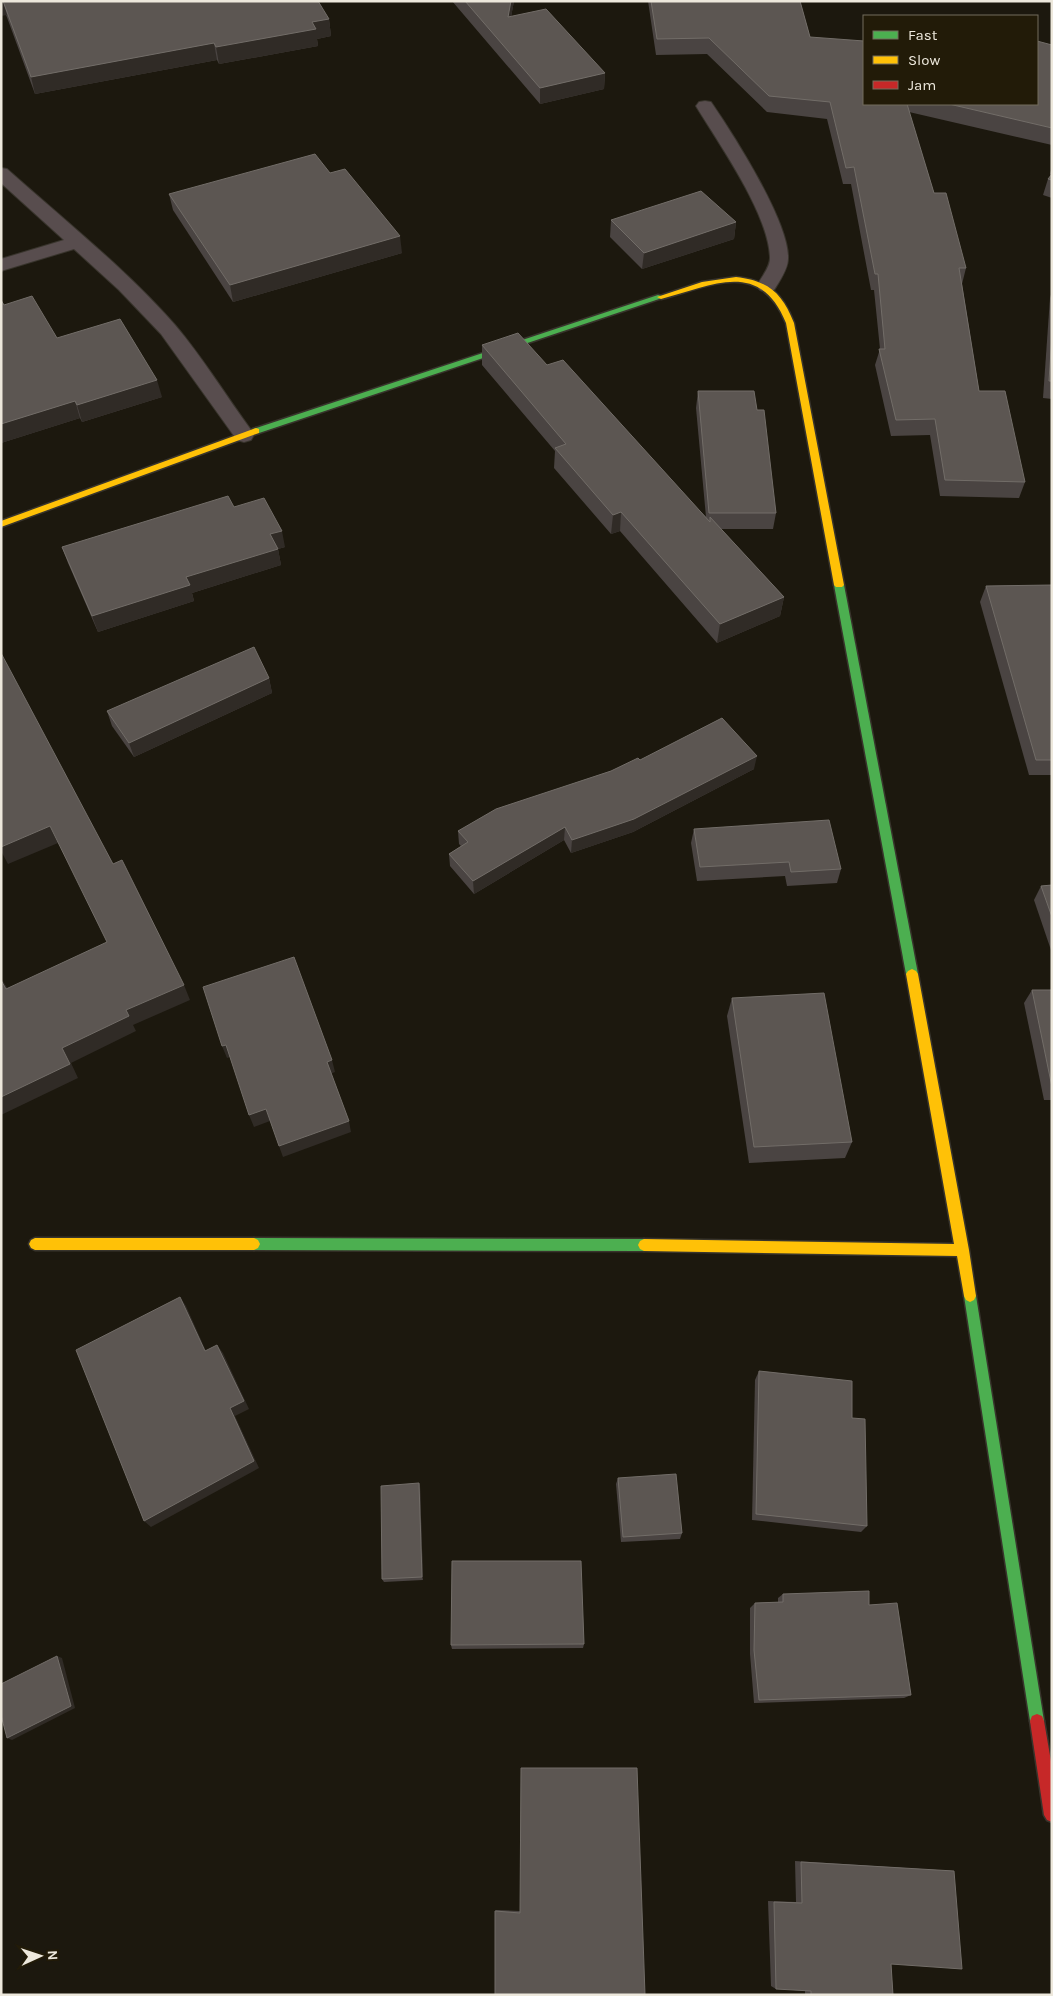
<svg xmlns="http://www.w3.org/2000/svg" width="1053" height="1996" font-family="Karla,sans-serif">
<rect width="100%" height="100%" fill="#1c180e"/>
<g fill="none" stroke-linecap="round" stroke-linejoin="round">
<g stroke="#38342c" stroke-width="2">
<g id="street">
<path d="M705,101L711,102C733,134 790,223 788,259C788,269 779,282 774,290L767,292L760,290L757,286C761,277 770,268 770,258C769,214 719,144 696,106L699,102Z"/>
<path d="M1,168L7,169C63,219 126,269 175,325C203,358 226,396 251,430L254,435L251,440L244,442L237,440L161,334L119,290L74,249L1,271V259L64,240L1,183Z"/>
</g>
</g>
<g stroke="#38342c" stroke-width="3">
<g id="fast">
<path d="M658,295L665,297L259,433H253L252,431L253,429Z"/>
<path d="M839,582L844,585L918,974L916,977H908L906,974L834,585Z"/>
<path d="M254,1238L644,1239L648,1241L650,1245L648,1249L644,1251L254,1250L250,1248L248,1244L250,1240Z"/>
<path d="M970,1290L974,1292L976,1296L1044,1721L1042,1726L1037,1728L1032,1726L1030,1721L964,1296L966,1292Z"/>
</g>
</g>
<g stroke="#38342c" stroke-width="3">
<g id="slow">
<path d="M736,277C769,281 782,293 794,323L844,585L842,587H836L834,585L786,323C760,258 711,286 661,299L657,297L702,282Z"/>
<path d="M256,428L259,429V433L1,527V521Z"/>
<path d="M912,969L916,971L918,974L969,1250L976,1296L974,1300L970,1302L966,1300L964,1296L957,1256L644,1251L640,1249L638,1245L640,1241L644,1239L954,1244L906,974L908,971Z"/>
<path d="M35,1238H254L258,1240L260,1244L258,1248L254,1250H35L31,1248L29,1244L31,1240Z"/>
</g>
</g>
<g stroke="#38342c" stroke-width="3">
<path id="jam" d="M1037,1714L1042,1716L1044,1721L1052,1767V1822L1047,1820L1044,1815L1030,1721L1032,1716Z"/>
</g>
<use href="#street" fill="#584d4e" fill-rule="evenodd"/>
<use href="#fast" fill="#4caf50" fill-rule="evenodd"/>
<use href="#slow" fill="#ffc107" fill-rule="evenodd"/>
<use href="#jam" fill="#c62828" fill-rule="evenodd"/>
</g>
<g fill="#4a4442">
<path d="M1,1L329,19L331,36L317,39L318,46L219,64L217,60L35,94Z"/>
<path d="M452,1H514L511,17L605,73L604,89L540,104Z"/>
<path d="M648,1H800L810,37L864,104H1037L1052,45V145L909,112L934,193L966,268L962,284L979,391L1025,482L1019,498L940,496L930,435L891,436L875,365L880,349L874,290H871L851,184H843L827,119L767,112L707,54L656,55Z"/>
<path d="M1052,167V198L1043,195L1048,179L1051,175L1050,174Z"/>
<path d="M330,173L402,253L233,302L173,210L169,194Z"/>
<path d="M611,220L736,222L734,239L642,269L610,237Z"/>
<path d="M1052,291V399L1043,398L1050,298Z"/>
<path d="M1,300L4,305L57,338L162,397L82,422L80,418L1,443Z"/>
<path d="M482,345L547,365L706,517L696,408L698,391L757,410L776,513L773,529H721L784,597L780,616L717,643L620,531L611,534L554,468L555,451L482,365Z"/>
<path d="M234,507L285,547L278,549L281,565L192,593L194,601L98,632L68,563L62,547Z"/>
<path d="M1052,585V775H1029L980,602L986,586Z"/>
<path d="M269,678L272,693L134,757L112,726L107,711Z"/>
<path d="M640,760L754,769L633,832L571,853L564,840L474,894L450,866L449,854L461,846L459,844L458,831Z"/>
<path d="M694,829L841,869L837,883L787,886L785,876L697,881L691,843Z"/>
<path d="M1052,885V953L1034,900L1041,886Z"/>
<path d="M1032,990H1052V1100H1044L1024,1003Z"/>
<path d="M732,998L852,1142L845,1158L749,1163L727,1016Z"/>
<path d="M759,1371L852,1418L867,1526L861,1532L752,1520L755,1380Z"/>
<path d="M618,1478L682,1533L680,1539L621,1542L616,1484Z"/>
<path d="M419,1483L420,1486L423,1580L384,1582L382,1579Z"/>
<path d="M783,1594L869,1605L911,1695L904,1698L754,1703L750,1654V1608L755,1603L778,1602V1598Z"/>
<path d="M584,1644L583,1648L452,1649L451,1645Z"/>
<path d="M795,1861L954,1871L891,1964L893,1995H805V1990L776,1989L771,1986L768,1901L796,1902Z"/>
<path d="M496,1910L520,1911L645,1995L495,1911Z"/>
</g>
<g fill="#302b26">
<path d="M1,1H3L7,15L1,16Z"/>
<path d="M511,1H514L508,33V17Z"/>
<path d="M329,19L331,36L317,39L318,46L219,64L216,47L312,22Z"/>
<path d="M214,43L217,60L35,94L31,77Z"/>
<path d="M605,73L604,89L540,104V88Z"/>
<path d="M736,222L734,239L642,269L644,253Z"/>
<path d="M400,236L402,253L233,302L230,285Z"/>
<path d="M157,380L162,397L82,422L77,405Z"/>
<path d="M75,401L80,418L1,443V424Z"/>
<path d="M621,512L620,531L611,534L613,515Z"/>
<path d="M282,531L285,547L278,549L281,565L192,593L194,601L98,632L92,616L186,577L270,534Z"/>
<path d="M784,597L780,616L717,643L720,624Z"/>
<path d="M269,678L272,693L134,757L129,743Z"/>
<path d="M757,756L754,769L633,832L571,853L572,840Z"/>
<path d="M50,826L58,843L8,864L1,851V847Z"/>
<path d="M565,827L564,840L474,894L473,881Z"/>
<path d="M1,978L8,989H6Z"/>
<path d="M184,985L190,1000L133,1025L136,1031L71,1063L78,1078L1,1115V1097L62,1048L126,1010Z"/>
<path d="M226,1045L230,1057L227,1058L222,1046Z"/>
<path d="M332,1060L335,1072L330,1074L327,1062Z"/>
<path d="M266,1109L270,1121L254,1127L249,1115Z"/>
<path d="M349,1121L351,1132L283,1157L279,1146Z"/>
<path d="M180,1297L186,1306L210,1360L205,1351Z"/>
<path d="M217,1345L223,1353L249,1409L235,1416L259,1468L151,1527L144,1521L230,1408Z"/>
<path d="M419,1483L420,1486L423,1580L422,1577Z"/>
<path d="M57,1656L62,1658L75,1708L12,1740L7,1738Z"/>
</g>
<g fill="#5c5652" stroke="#726d68">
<path d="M3,1H318L329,19L312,22L316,29L216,47L214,43L31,77Z"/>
<path d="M465,1H511L508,17L546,9L605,73L540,88Z"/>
<path d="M651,1H800L810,37L864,41V104H907L934,193H946L966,268H959L979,391H1005L1025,482L945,480L935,419L896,420L879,349H885L878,274H875L854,167L846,168L830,102L769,96L709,38L657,39Z"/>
<path d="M1037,41L1052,45V128L949,104H1037Z"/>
<path d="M315,154L330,173L345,169L400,236L230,285L169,194Z"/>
<path d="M1052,174V180L1048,179Z"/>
<path d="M701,191L736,222L644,253L611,220Z"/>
<path d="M32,296L57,338L120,319L157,380L77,405L75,401L1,424V300L4,305Z"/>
<path d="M518,333L547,365L563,360L710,522V517L784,597L720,624L621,512L613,515L555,448L566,444L482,345Z"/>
<path d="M1052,335V381H1049Z"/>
<path d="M698,391H754L757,410H764L776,513H709Z"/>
<path d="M228,496L234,507L264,498L282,531L270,534L278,549L186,577L190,585L92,616L62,547Z"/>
<path d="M1052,585V760H1036L986,586Z"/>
<path d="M254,647L269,678L129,743L107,711Z"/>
<path d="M1,653L113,864L122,860L184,985L126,1010L129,1016L62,1048L70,1064L1,1097V980L6,989L107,942L50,826L1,847Z"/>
<path d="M722,718L757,756L634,819L572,840L565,827L473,881L449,854L468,842L458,831L496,809L611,771L638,758L640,760Z"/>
<path d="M829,820L841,869L791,872L789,862L700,867L694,829Z"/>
<path d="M1052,885V917L1041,886Z"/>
<path d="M294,957L332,1060L327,1062L349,1121L279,1146L266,1109L249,1115L226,1045L222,1046L203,987Z"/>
<path d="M1032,990H1052V1087Z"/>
<path d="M824,993L852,1142L754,1147L732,998Z"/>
<path d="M180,1297L205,1351L217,1345L244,1401L230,1408L254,1461L144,1521L76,1350Z"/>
<path d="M759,1371L852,1381V1418L865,1419L867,1526L756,1514Z"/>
<path d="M676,1474L682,1533L623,1537L618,1478Z"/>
<path d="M419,1483L422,1577L382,1579L381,1486Z"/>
<path d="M452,1561H581L584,1644L451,1645Z"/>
<path d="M869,1591V1605L897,1603L911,1695L759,1700L754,1650L755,1603L783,1602V1594Z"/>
<path d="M57,1656L71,1706L7,1738L1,1715V1684Z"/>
<path d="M521,1768H637L645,1995H495V1911L520,1913Z"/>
<path d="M801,1862L954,1871L962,1969L891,1964L893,1995H811V1991L776,1989L774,1902L802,1903Z"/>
</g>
<rect width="1053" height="1996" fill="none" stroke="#ede8dc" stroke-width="5"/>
<rect x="863" y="15" width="175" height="90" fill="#221b08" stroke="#736d5d"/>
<rect x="873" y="31" width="25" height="8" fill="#4caf50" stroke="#736d5d"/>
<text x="908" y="40" font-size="15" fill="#ede8dc">Fast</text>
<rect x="873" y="56" width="25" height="8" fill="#ffc107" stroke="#736d5d"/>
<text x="908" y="65" font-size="15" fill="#ede8dc">Slow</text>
<rect x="873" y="81" width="25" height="8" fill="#c62828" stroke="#736d5d"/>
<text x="908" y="90" font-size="15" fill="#ede8dc">Jam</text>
<g transform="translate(40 1956) rotate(87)" stroke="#221b08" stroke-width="4" paint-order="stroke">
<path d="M0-4L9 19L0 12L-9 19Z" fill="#ede8dc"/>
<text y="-8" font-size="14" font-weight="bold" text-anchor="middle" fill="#ede8dc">N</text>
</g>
</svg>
